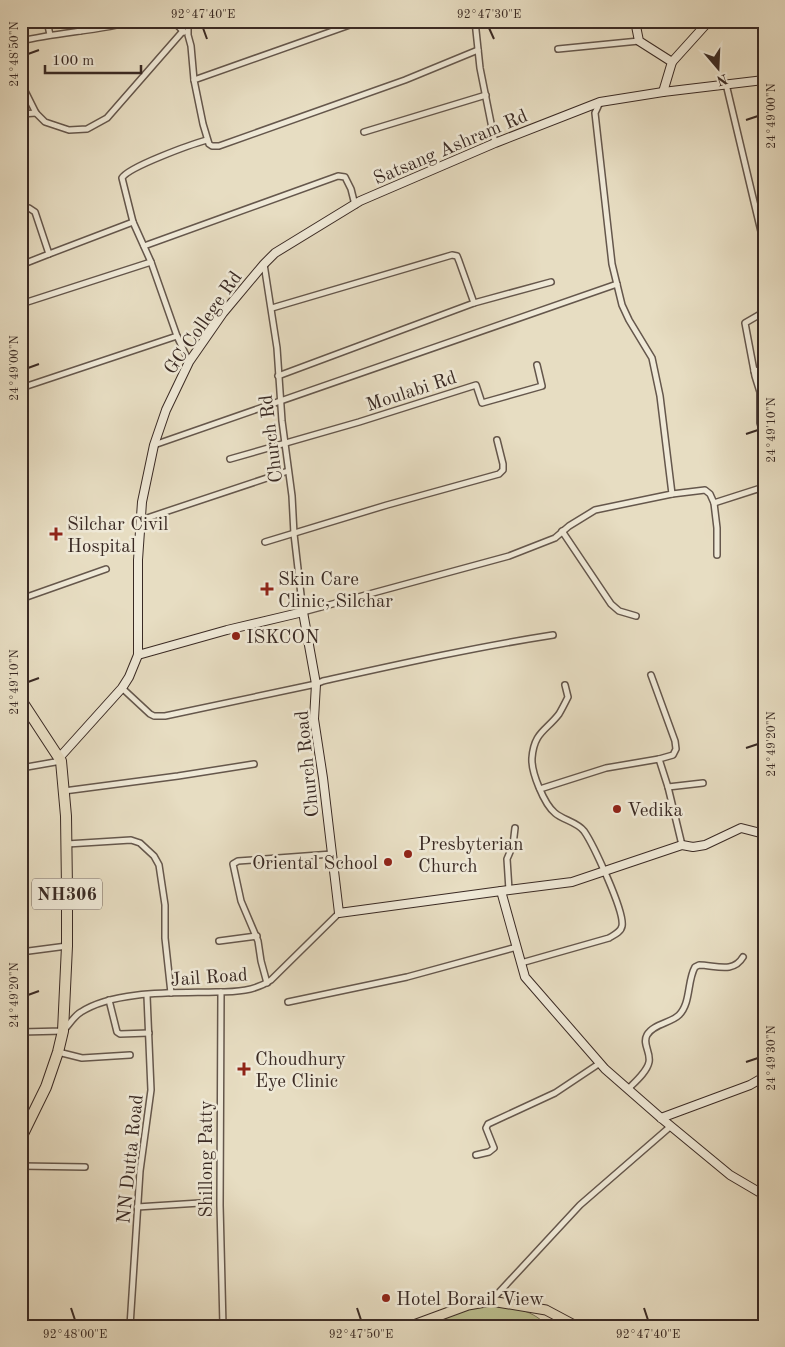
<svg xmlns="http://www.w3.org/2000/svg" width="785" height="1347" font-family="'Old Standard TT',serif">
<rect width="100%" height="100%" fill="#e7ddc2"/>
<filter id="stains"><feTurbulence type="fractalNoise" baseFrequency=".004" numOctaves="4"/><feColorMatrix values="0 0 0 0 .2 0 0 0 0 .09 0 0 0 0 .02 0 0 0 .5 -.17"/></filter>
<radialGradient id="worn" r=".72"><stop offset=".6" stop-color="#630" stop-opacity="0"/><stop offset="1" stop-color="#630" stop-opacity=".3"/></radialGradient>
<path fill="#bbbf8f" stroke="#7a745a" d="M481,1305C504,1306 531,1307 547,1326H435L434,1324L447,1316Z"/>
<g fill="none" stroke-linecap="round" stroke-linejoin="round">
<g stroke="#65574c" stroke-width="8">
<g id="street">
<path d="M47,21L50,35"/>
<path d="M78,21L80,31"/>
<path d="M173,21L184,32"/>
<path d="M188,21V35L191,46L194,80"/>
<path d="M361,21L194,80L203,124L209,144L212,146H219L405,80L478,50"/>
<path d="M475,21L480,68L495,143"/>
<path d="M21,41C59,32 98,31 135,21"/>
<path d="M558,49L639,41"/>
<path d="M21,83L36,113L45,122L69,130L87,129L107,118L183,31"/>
<path d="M726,84L764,244"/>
<path d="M21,114L36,113"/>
<path d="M364,132L486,95"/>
<path d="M21,208H29L35,212L49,254L133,222"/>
<path d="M144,246L338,176L345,177L351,189L355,205"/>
<path d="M264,264L277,348L282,421L292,496L294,534L303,612L509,556L555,538L569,526L595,510L672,494L660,396L652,358L629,320L622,305L612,264L595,113L600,102"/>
<path d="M21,265L49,254"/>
<path d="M21,304L151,262"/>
<path d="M272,308L452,255L457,256L459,261L474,303"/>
<path d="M764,312L745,323L755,376L760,392V423L764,435"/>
<path d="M189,362L177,336L151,262L133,222L122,178C128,167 192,144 207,140"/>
<path d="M754,371L764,369"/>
<path d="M278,376L474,303L551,282"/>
<path d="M21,388L177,336"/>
<path d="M154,445L617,284"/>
<path d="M230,459L359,422L476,385L482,403L542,386L537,365"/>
<path d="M672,494L705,490L710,494L714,503L764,487"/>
<path d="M714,503L717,528V555"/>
<path d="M141,520L288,471"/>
<path d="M562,531L611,604L619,611L636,616"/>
<path d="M265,542L387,505L499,474L503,470V464L497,440"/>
<path d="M21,599L106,569"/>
<path d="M651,675L675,741L676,749L673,755L659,759L668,787L682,845"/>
<path d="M122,688L150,714L154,716H165L316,684L323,681C400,664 476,647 553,635"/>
<path d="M21,768L61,761"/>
<path d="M668,787L703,783"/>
<path d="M540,789L606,768L659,759"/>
<path d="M64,791L178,776L254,764"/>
<path d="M67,844L131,840L140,843L154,856L159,865L165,905V938L171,993"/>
<path d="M509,890L507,859L513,845L515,828"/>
<path d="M219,941L257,936"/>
<path d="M21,952L67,946"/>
<path d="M521,963L609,938C614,935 621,932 622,926C625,912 593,844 584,831C577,822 563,820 555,813C544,804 531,772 532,758C534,732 546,731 559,714C562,709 565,703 568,697L565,685"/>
<path d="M267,983L261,961L258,941L241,901L233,864L238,861L332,854"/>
<path d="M221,992L220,1205L223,1326"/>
<path d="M109,1000L117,1032L120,1034L149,1033"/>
<path d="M288,1002L407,977L517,947"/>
<path d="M21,1032L63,1031C69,1025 74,1016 81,1012C115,990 177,993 216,992C236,992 255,991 271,980L339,913"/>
<path d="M58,1052L82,1058L130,1055"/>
<path d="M628,1089C635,1082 647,1072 649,1062C651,1052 642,1044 647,1035C653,1024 671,1023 679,1015C691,1003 687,981 695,967L699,965C715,965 733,974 743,957"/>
<path d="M476,1155L489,1152L494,1148L486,1128L488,1124L555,1093L600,1063"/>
<path d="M21,1166L85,1167"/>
<path d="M137,1207L200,1203"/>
<path d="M491,1301L580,1205L671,1126"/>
<path d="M130,1326L140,1171L151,1090L147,996"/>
</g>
</g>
<g stroke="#3a2a24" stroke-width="10">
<g id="secondary">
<path d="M635,21L639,41L672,62L663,92"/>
<path d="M672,62L709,21"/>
<path d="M138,655L227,630L303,612L316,684L314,719L323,778L339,913L501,891L525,977L605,1069L661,1118L730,1175L764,1195"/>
<path d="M59,758L122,688L129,677L138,655V560L142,502L154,445L166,410L189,362L223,313L264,264L275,253L360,201L495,143L600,102L663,92L764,80"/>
<path d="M501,891L572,882L682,845L693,847L705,845L741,828L764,834"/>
<path d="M661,1118L750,1085L764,1077"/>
<path d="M558,1326V1317"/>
</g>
</g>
<g stroke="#3a2a24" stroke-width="11">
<path id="primary" d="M411,1326L468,1305L491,1301L546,1310L576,1326"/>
</g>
<g stroke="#3a2a24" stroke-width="12">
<g id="highway">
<path d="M21,700L61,761L66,816L67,889V946L63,1031L58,1052L46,1087L21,1138"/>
<path d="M21,1322L23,1326"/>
</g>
</g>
<use href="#street" stroke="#efe9d7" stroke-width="5"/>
<use href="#secondary" stroke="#efe9d7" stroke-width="8"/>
<use href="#primary" stroke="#e7ddc2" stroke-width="9"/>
<use href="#highway" stroke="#e7ddc2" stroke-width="10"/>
</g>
<path fill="none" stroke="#3a2a24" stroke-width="2" d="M203,28L207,39M489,28L494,39M28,54L39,50M746,120L758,116M28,368L39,364M746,434L758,430M28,682L39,678M746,748L758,744M28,995L39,991M746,1062L758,1058M71,1308L75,1320M357,1308L361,1320M644,1308L648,1320"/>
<g fill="#8f2418" stroke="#efe9d7" stroke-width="2">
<path d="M53.5 526.5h5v5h5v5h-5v5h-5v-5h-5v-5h5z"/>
<path d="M264.5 581.5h5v5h5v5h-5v5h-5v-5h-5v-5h5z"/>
<circle cx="236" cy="636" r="5"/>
<circle cx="617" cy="809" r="5"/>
<circle cx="408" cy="854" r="5"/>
<circle cx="388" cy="862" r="5"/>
<path d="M241.5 1061.5h5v5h5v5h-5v5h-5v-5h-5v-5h5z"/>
<circle cx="386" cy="1298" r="5"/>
</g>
<g text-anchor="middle" stroke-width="5" stroke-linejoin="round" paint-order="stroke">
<rect fill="#efe9d7" stroke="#70635a" stroke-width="1" x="32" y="878.5" width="70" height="31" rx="4"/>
<g font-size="18" font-weight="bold" fill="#3a2a24">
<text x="67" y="900">NH306</text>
</g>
<g font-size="19" fill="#3a2a24" stroke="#efe9d7">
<text transform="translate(450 146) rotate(-23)" y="7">Satsang Ashram Rd</text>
<text transform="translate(202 322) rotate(-55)" y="7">GC College Rd</text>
<text transform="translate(411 390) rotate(-18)" y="7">Moulabi Rd</text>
<text transform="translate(270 439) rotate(-97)" y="7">Church Rd</text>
<text transform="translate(306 764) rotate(-96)" y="7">Church Road</text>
<text transform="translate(209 976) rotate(-4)" y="7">Jail Road</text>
<text transform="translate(129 1159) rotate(-84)" y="7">NN Dutta Road</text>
<text transform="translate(205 1159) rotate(-90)" y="7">Shillong Patty</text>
</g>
<g font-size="19" fill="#3a2a24" stroke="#efe9d7" text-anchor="start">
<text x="67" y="530">Silchar Civil<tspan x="67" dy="22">Hospital</tspan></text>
<text x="278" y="585">Skin Care<tspan x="278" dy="22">Clinic, Silchar</tspan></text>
<text x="246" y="643">ISKCON</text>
<text x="627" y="816">Vedika</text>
<text x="418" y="850">Presbyterian<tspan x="418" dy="22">Church</tspan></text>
<text x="378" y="869" text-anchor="end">Oriental School</text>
<text x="255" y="1065">Choudhury<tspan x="255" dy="22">Eye Clinic</tspan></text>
<text x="396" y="1305">Hotel Borail View</text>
</g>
</g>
<rect width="785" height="1347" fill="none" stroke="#e7ddc2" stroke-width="55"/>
<g transform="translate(718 68) rotate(161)" stroke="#efe9d7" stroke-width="4" paint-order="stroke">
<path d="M0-4L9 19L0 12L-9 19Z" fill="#3a2a24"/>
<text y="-8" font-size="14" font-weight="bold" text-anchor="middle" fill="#3a2a24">N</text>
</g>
<path d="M45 65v8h96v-8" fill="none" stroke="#3a2a24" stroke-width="2.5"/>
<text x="52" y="65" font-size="15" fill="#3a2a24" stroke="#efe9d7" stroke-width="4" paint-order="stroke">100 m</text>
<rect x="28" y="28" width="730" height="1292" fill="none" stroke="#3a2a24" stroke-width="2"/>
<g font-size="12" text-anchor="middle" fill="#3a2a24">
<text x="203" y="18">92°47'40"E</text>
<text x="489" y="18">92°47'30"E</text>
<text transform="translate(14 54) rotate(-90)" y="4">24°48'50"N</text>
<text transform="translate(771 116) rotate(-90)" y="4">24°49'00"N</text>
<text transform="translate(14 368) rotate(-90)" y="4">24°49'00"N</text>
<text transform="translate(771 430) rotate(-90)" y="4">24°49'10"N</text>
<text transform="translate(14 682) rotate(-90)" y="4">24°49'10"N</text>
<text transform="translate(771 744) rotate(-90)" y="4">24°49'20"N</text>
<text transform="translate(14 995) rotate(-90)" y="4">24°49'20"N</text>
<text transform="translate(771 1058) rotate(-90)" y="4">24°49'30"N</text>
<text x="75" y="1338">92°48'00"E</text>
<text x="361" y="1338">92°47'50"E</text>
<text x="648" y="1338">92°47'40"E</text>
</g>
<rect width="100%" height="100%" filter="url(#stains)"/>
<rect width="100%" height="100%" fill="url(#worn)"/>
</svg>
